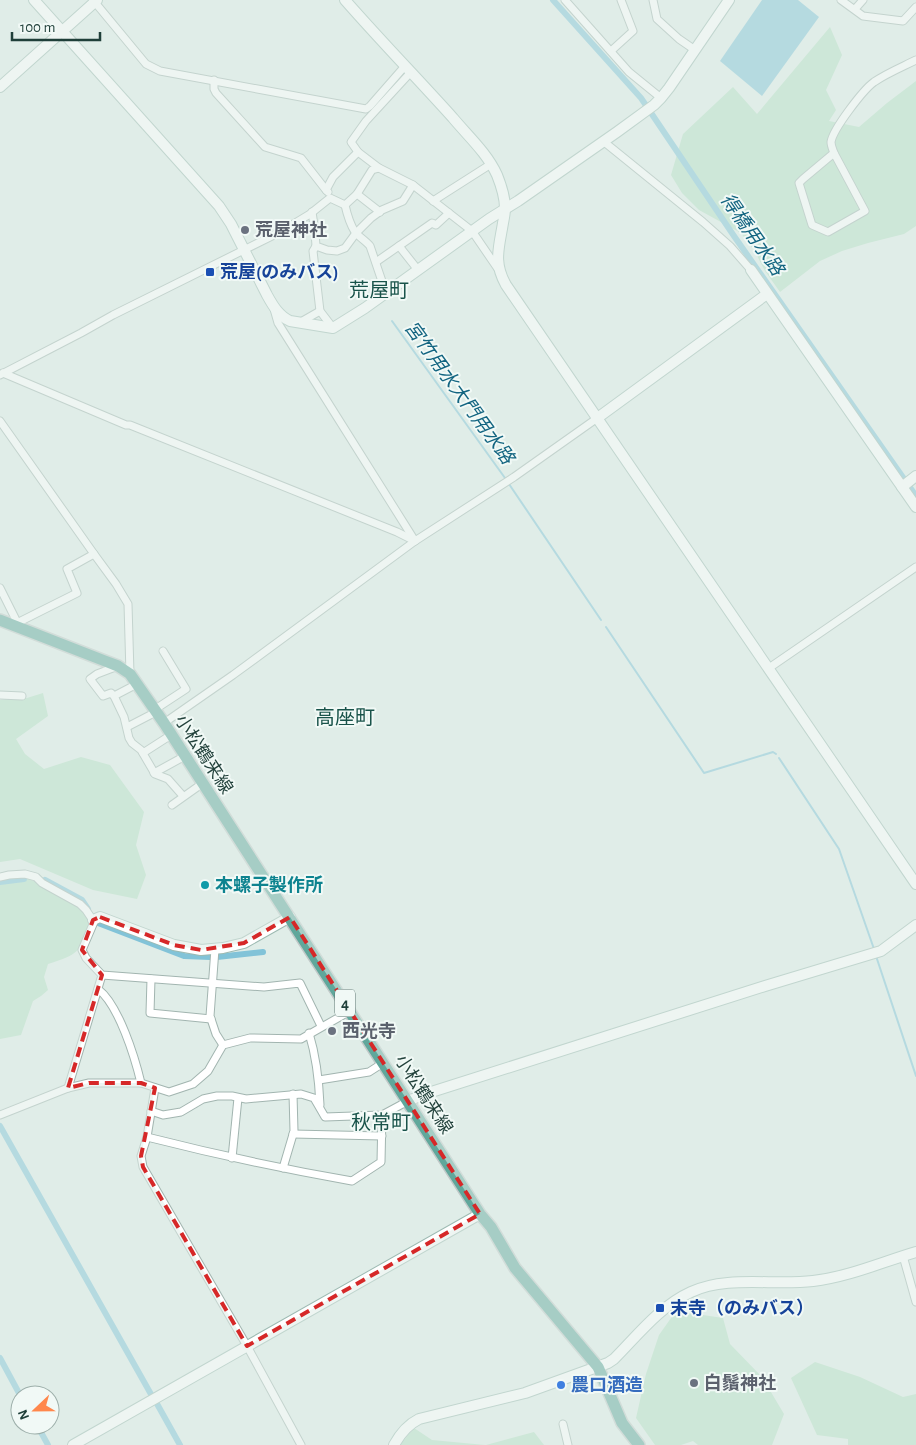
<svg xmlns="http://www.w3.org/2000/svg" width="916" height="1445" font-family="'Alegreya Sans','Noto Sans JP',sans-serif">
<rect width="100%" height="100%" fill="#e0ede8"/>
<g fill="#b6e0c5">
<path d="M830,27L842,55L826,90L836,110L829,121L859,127L887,103L916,81V226L904,234L868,243L842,251L820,261L780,292L765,271L754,250L741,233L699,210L682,193L671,175L683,134L733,87L757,114Z"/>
<path d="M43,693L48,716L16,739L25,754L44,769L81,757L110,765L144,812L136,845L146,875L137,899L93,890L20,859L0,862V700L27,698Z"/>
<path d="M14,877H24L41,884L83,909L91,923C78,953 80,954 48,964L44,977L48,990L41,996L33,1001L21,1035L0,1039V880Z"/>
<path d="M676,1311L723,1318L730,1344L762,1377L784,1414L772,1445H698L693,1441L681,1445H655L636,1418L646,1374L659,1335Z"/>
<path d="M815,1362L860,1377L903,1397L916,1394V1445H848V1439L817,1435L791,1378Z"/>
<path d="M414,1428L432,1440L485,1445H400Z"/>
<path d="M534,1432L544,1445H486Z"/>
</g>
<path fill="#82c3d8" d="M762,0H798L819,17L762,96L720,61Z"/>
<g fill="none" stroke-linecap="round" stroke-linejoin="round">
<g stroke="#82c3d8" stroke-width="2">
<path d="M392,321L505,478"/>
<path d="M509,484L601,620"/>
<path d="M606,627L704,773L773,752L776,754"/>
<path d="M779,758L839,849L874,949"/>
<path d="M876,956L916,1076"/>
</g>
<g stroke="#82c3d8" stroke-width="6">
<path d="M553,0L641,98L734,236L916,496"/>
<path d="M45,880L82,900L88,909"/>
<path d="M0,882L24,879"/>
<path d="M98,923L184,956L210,957"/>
<path d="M217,957L263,952"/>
<path d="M0,1126L152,1396"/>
<path d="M0,1358L20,1395"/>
<path d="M156,1402L180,1445"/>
<path d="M37,1425L48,1445"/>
</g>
<g stroke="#a2b5b0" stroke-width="9">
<g id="street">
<path d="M93,0L146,64L160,71L366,109L370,106L405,66"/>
<path d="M565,0L629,72L661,98"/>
<path d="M653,0L657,19L679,39L695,50"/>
<path d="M841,0L863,16L903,21L916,7"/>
<path d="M855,9L863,0"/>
<path d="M611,51L633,31L621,0"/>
<path d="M214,80V89L216,93L265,147L301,158L326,190"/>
<path d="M603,141L703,222L730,246L751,270"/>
<path d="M834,153L865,211L828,232L812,225L799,183L803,179Z"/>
<path d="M834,153C833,150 831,146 831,142C833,129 863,90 874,82C887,73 902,67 916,60"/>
<path d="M379,168L358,152L351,142L366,121L411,72"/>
<path d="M328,192L326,190L333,177L358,152"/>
<path d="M357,194L380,212"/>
<path d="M433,201L491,164"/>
<path d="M345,205C347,214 350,224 355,232C359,237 366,241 370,246L386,293"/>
<path d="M312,212L315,232L316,246L327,250L337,251L345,248L356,233L371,218L382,210L403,201L413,185"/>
<path d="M316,246L313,251L320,311L333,328"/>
<path d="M399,246L418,270"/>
<path d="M376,262L432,223L436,225L449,213"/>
<path d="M274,309L278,323L415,541"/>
<path d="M299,323L320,311"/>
<path d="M3,373L126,425H130L397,532L415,541"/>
<path d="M0,375L81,333L113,315L282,231L310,214L330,198L345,205L357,194L372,170L379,168L413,185L472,231L498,269"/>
<path d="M0,421L94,554L116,584L128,604L130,674"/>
<path d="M0,588L19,626"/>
<path d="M17,623L77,593L67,569L94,554"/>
<path d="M118,666L97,674L90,679L103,696L111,693L114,696L124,717L129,738L132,743L141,750L155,774L168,779L183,796"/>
<path d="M769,668L916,567"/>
<path d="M0,695L22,696"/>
<path d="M114,696L137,684"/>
<path d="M154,710L186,689L163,651"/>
<path d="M164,723L233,675L415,541L514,477L596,419"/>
<path d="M127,727L156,712"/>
<path d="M143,753L171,735"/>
<path d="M154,773L185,756"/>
<path d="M172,805L203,783"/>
<path d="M0,877L9,875L25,874L36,877L42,883L80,904L86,910L94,922L82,950L86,958L102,975L264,987L300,983L321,1026"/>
<path d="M215,949L210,1016L216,1034L223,1045"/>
<path d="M151,979L150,1013L211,1019"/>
<path d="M98,989C119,1005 135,1058 141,1083"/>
<path d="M309,1033C316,1056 319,1081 320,1105"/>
<path d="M319,1080L369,1072L383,1063"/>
<path d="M68,1088L102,975"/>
<path d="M155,1088L147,1137L141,1156L143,1167L247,1346L301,1445"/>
<path d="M151,1111L163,1115L181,1112L203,1099L217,1096H232L246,1099L301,1094L314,1098L325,1117L382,1115L408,1101"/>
<path d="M0,1115L68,1088L89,1083H141L169,1092L193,1084L208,1071L223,1045L250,1038L301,1039L350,1011"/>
<path d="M293,1134L382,1136"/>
<path d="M147,1137C214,1154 283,1169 352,1181L381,1162L382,1115"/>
<path d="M232,1158L238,1098"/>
<path d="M283,1168L294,1131L293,1094"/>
<path d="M903,1256L916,1302"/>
<path d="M563,1424L568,1445"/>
</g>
</g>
<g stroke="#9dbab2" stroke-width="12">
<g id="secondary">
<path d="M34,0L219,206L231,224L267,295C273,306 279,316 290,321L333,328L365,308L489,219L518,201L617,132L654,105L661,98L669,88L729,0"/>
<path d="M345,0C380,40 417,78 453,118C468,136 487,153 497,175C501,185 505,197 505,208C505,213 504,218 503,223C499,248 493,262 506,285C642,486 781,684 916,884"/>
<path d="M0,87L97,0"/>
<path d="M751,270L916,507"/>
<path d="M596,419L767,294"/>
<path d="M902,487L916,476"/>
<path d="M93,920L100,917L174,945L201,950L223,948L244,943L290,917"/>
<path d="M408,1101L425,1094L765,986L881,951L916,925"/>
<path d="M73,1445L480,1214"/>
<path d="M394,1445C400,1434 407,1425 419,1419L525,1393L608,1363L614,1359C637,1336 660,1306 691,1292C727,1275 774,1286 813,1281C848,1277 882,1262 916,1252"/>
</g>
</g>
<g stroke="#c0c9c8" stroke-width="14">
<path id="primary" d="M0,620L105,661L118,666L130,674L164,723L480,1214L491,1227L515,1268L598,1367L622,1423L639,1445"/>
</g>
<use href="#street" stroke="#fff" stroke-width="7"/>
<use href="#secondary" stroke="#fff" stroke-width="10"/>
<use href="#primary" stroke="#60a79b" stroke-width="11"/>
</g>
<path d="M0 0H916V1445H0ZM100,917L174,945L201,950L244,943L290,917L480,1214L247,1346L143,1167L141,1156L155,1088L141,1083H89L68,1088L102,975L82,950L93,920Z" fill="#e0ede8" fill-opacity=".55" fill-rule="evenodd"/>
<path fill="none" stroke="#d62828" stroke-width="4" stroke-dasharray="10 6" stroke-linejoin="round" d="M100,917L174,945L201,950L244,943L290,917L480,1214L247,1346L143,1167L141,1156L155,1088L141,1083H89L68,1088L102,975L82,950L93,920Z"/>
<g fill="#6b7280" stroke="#f1f9f6" stroke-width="2">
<circle cx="245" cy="230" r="5"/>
<circle cx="332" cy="1031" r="5"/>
<circle cx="694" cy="1383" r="5"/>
</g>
<g fill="#1a4fb4" stroke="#f1f9f6" stroke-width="2">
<rect x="205" y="267" width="10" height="10" rx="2.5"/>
<rect x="655" y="1303" width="10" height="10" rx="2.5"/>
</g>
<circle fill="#0f9aa8" stroke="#f1f9f6" stroke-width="2" cx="205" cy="885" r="5"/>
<circle fill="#3f7fe0" stroke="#f1f9f6" stroke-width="2" cx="561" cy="1385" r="5"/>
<g text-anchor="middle" stroke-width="4" stroke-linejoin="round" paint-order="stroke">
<rect fill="#f1f9f6" stroke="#5e7772" stroke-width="1" x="335" y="989.5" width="20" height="27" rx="4"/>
<g font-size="16" font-weight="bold" fill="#1f3f39">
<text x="345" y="1009">4</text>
</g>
<g font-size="18" font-weight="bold" fill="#5b616d" stroke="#f1f9f6" text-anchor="start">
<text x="255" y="236">荒屋神社</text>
<text x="342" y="1037">西光寺</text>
<text x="704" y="1389">白鬚神社</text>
</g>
<g font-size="18" font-weight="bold" fill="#164399" stroke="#f1f9f6" text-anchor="start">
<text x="220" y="278">荒屋(のみバス)</text>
<text x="670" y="1314">末寺（のみバス）</text>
</g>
<g font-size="18" fill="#1f3f39" stroke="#f1f9f6">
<text transform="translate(204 754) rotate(57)" y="6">小松鶴来線</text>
<text transform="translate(424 1094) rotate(57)" y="6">小松鶴来線</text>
</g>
<g font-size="18" font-weight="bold" fill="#0d838f" stroke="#f1f9f6" text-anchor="start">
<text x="215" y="891">本螺子製作所</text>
</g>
<g font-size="18" font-weight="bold" fill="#366cbe" stroke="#f1f9f6" text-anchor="start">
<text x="571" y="1391">農口酒造</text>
</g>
<g font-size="19" font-style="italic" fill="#136581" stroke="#f1f9f6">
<text transform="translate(753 234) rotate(55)" y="7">得橋用水路</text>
<text transform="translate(460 392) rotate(54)" y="7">宮竹用水大門用水路</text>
</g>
<g font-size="20" fill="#19534a" stroke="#f1f9f6">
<text x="379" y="297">荒屋町</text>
<text x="345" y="724">高座町</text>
<text x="381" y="1129">秋常町</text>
</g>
</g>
<g transform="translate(35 1410) rotate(248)"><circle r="24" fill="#f1f9f6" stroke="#9dafaa"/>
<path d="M0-4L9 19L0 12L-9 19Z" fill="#ff874c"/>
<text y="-8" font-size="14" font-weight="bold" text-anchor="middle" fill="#1f3f39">N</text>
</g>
<path d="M12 32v8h88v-8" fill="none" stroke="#1f3f39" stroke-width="2.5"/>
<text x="20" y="32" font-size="15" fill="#1f3f39" stroke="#f1f9f6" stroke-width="4" paint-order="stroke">100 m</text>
</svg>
